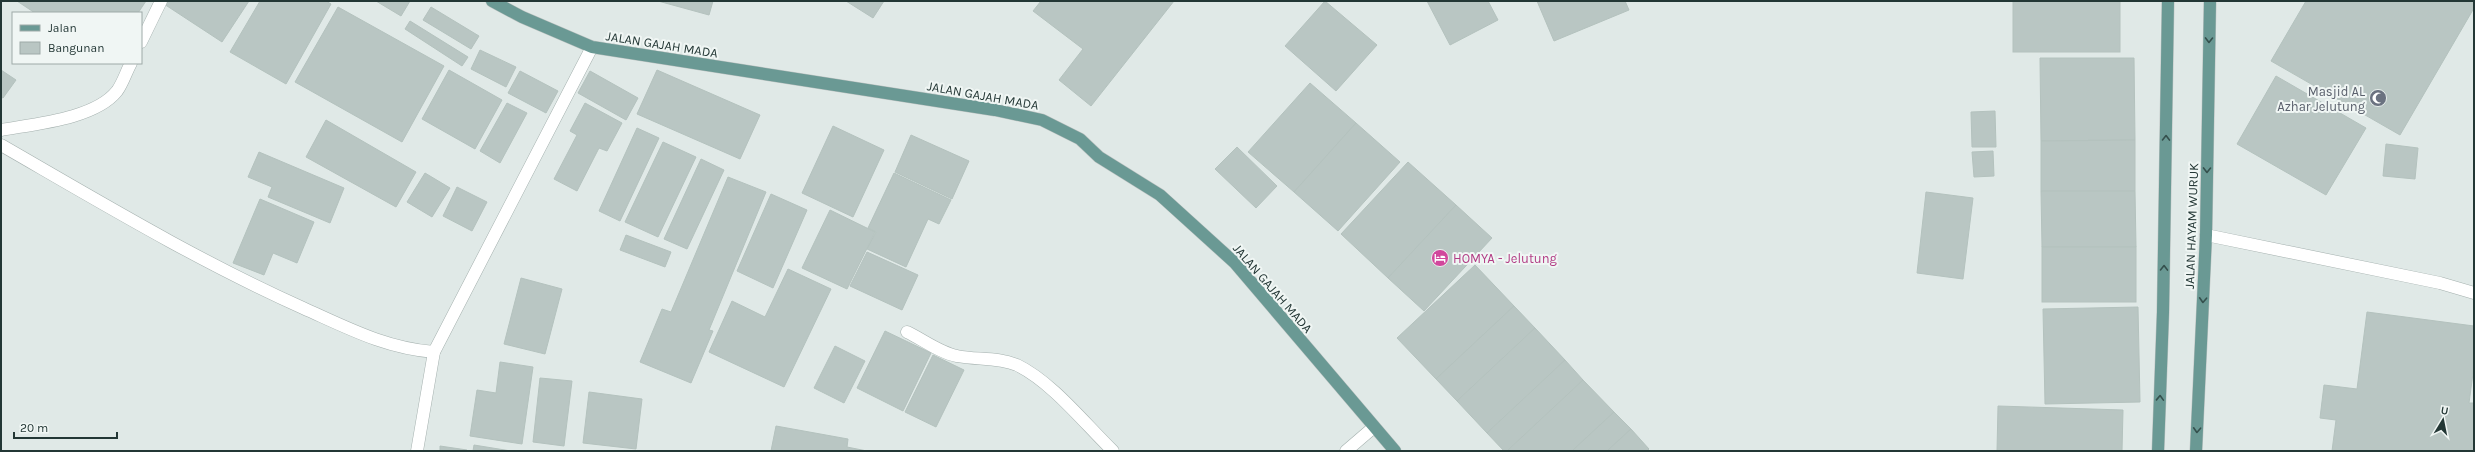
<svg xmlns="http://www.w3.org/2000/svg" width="2475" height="452" font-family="Karla,sans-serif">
<rect width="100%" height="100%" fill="#e0e9e7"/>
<g fill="#b9c6c3" stroke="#b4c2be">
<path d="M17,1H146L138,13H35Z"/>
<path d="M166,1H249L222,42L164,4Z"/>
<path d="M260,1H326L331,4L286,84L230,52Z"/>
<path d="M376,1H410L401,16Z"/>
<path d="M658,1H713L709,15Z"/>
<path d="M846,1H884L873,18Z"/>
<path d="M1041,1H1174L1091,106L1059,80L1083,49L1033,11Z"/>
<path d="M1325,1L1377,45L1336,91L1285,46Z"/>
<path d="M1427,1H1488L1498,20L1450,45Z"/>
<path d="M1537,1H1625L1629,10L1554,41Z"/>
<rect x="2013" y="1" width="107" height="51"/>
<path d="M2306,1H2474V8L2400,135L2271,61Z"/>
<path d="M338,7L444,66L402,142L295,82Z"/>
<path d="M431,7L479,36L471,49L423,20Z"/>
<path d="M410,21L468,57L462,66L405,29Z"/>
<path d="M480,50L516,67L506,87L471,69Z"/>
<path d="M2040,58H2134L2135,140L2041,141Z"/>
<path d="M1,70L16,80L3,98L1,97Z"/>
<path d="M449,70L502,100L475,149L422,119Z"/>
<path d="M657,70L760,115L740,159L637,114Z"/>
<path d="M520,71L558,91L546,113L508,93Z"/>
<path d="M590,71L638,98L626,120L578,93Z"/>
<path d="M2276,76L2366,128L2326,195L2237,144Z"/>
<path d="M1310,83L1356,123L1294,192L1248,152Z"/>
<path d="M507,103L527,113L500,163L480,151Z"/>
<path d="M585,103L622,123L607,151L599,148L577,191L554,179L577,135L570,131Z"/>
<path d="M1995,111L1996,147H1972L1971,112Z"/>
<path d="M326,120L416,172L396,207L306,157Z"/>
<path d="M1356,123L1400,162L1338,231L1294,192Z"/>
<path d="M833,126L884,150L853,217L802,193Z"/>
<path d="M637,128L659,138L620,221L599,211Z"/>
<path d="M911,135L969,161L952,199L895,172Z"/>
<path d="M2135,140V191H2041V141Z"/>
<path d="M663,142L696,157L658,237L625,222Z"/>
<path d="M2386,144L2418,148L2415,179L2383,176Z"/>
<path d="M1237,147L1277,186L1256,208L1215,169Z"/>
<path d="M1993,151L1994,176L1974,177L1972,152Z"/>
<path d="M259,152L344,188L330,223L268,197L272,187L248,177Z"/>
<path d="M701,159L724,170L687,249L664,239Z"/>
<path d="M1408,162L1456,205L1388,278L1341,234Z"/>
<path d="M425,173L450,188L432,217L407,202Z"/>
<path d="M894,173L951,200L939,224L928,219L906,267L867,249L876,232L868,228Z"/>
<path d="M728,177L766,192L709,330L713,331L691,383L640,362L662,309L671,312Z"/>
<path d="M457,187L487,202L472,231L443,216Z"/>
<path d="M2041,191H2135L2136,247H2042Z"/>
<path d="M1926,192L1973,198L1963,279L1917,273Z"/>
<path d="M771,194L807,210L773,288L737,271Z"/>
<path d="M260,199L314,222L297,263L273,253L264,275L233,263Z"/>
<path d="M1456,205L1492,238L1424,311L1388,278Z"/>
<path d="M830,210L875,232L847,289L802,268Z"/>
<path d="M626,235L671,252L665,267L620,250Z"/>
<rect x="2042" y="247" width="94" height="55"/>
<path d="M867,252L918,275L902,310L850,286Z"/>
<path d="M1475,265L1514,306L1436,379L1397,338Z"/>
<path d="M788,269L831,289L784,387L709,352L732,301L765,317Z"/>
<path d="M521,278L562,289L545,354L504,344Z"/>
<path d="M1514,306L1535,328L1457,401L1436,379Z"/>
<path d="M2138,307L2140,402L2045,404L2043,309Z"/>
<path d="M2367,312L2474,326V366L2469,403H2474V451H2332L2336,420L2320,418L2324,385L2357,389Z"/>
<path d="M1535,328L1565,360L1487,433L1457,401Z"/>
<path d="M885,331L931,353L903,411L857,388Z"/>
<path d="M835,346L865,361L844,403L814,388Z"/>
<path d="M933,355L964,370L936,427L905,412Z"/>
<path d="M1565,360L1583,380L1507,451H1504L1487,433Z"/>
<path d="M500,362L533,367L522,444L470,436L477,390L496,393Z"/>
<path d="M540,378L572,381L564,446L533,442Z"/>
<path d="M1583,380L1614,412L1572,451H1507Z"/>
<path d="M589,392L642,399L636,449L583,443Z"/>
<path d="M1998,406L2123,410L2122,451H1997Z"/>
<path d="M1614,412L1631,429L1607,451H1572Z"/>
<path d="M776,426L848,439L847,447L867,451H771Z"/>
<path d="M1631,429L1649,449L1647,451H1607Z"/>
<path d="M474,445L511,451H473Z"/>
<path d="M440,446L467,450V451H440Z"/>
</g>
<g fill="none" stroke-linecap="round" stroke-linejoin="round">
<g stroke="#a4b0ae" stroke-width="13">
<g id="minor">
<path d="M141,42L161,1"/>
<path d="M1,130C34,124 95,119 117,91C123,83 126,72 131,63"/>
<path d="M1,145C100,202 198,261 303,308C348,328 385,348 434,352"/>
<path d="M2206,235L2440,283L2474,293"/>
<path d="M907,332C922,339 940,353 957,356C976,360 998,357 1017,365C1052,382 1085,424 1113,451"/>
<path d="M417,451L434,352L592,47"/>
<path d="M1346,451L1374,427"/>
</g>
</g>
<g stroke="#bdc3c2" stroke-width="13">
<g id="major">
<path d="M492,1L522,17L592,47L995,110L1042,120L1080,139L1099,157L1160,195L1235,263L1395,451"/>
<path d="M2158,451L2163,312L2168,1"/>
<path d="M2196,451L2206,235L2210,1"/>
</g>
</g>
<use href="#minor" stroke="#fff" stroke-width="12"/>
<use href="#major" stroke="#6a9994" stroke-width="12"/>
</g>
<defs><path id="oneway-chevron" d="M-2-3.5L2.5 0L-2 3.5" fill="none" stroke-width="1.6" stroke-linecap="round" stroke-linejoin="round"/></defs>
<g stroke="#35504d">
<use href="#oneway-chevron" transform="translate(2209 40) rotate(91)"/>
<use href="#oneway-chevron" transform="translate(2166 138) rotate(-89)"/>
<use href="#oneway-chevron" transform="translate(2207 170) rotate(91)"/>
<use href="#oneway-chevron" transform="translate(2164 268) rotate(-89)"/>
<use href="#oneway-chevron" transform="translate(2203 300) rotate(93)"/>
<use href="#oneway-chevron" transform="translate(2160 398) rotate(-88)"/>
<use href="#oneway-chevron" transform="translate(2197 430) rotate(93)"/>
</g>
<defs>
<g id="mosque-disc" transform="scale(0.9)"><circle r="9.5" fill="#6b7280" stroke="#f0f6f4"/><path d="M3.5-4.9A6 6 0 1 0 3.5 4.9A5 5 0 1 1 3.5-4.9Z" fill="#fff"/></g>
<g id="hotel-disc" transform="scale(0.9)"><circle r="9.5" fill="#d1479c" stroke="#f0f6f4"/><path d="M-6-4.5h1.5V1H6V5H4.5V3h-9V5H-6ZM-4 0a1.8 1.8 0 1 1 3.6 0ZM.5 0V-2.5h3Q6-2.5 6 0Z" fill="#fff"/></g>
</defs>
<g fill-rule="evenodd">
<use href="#mosque-disc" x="2378" y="98"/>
<use href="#hotel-disc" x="1440" y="258"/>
</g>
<g text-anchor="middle" stroke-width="4" stroke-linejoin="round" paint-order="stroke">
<g font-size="13" fill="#233735" stroke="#f0f6f4">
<text transform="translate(662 44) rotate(9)" y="5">JALAN GAJAH MADA</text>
<text transform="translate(983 95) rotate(10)" y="5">JALAN GAJAH MADA</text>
<text transform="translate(2191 226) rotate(-88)" y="5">JALAN HAYAM WURUK</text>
<text transform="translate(1273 288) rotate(49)" y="5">JALAN GAJAH MADA</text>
</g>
<g font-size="13" fill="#5b616d" stroke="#f0f6f4" text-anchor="end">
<text x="2365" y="96">Masjid AL<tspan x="2365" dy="15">Azhar Jelutung</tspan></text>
</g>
<g font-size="13" fill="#b23c85" stroke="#f0f6f4" text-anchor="start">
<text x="1453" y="263">HOMYA - Jelutung</text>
</g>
</g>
<rect width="2475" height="452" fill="none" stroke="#233735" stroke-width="4"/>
<rect x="12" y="12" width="130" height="52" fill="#f0f6f4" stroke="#9eaaa8"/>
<rect x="20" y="25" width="20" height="6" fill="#6a9994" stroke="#9eaaa8"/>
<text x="48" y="32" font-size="12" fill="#233735">Jalan</text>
<rect x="20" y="42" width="20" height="12" fill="#b9c6c3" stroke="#9eaaa8"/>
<text x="48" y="52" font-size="12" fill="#233735">Bangunan</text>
<g transform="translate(2443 420) rotate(10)" stroke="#f0f6f4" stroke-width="3" paint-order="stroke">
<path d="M0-3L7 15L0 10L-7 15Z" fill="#233735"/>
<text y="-6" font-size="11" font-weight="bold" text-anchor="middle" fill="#233735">U</text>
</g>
<path d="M14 432v6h103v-6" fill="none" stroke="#233735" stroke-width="2"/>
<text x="20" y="432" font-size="12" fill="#233735" stroke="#f0f6f4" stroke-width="3" paint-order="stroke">20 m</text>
</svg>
